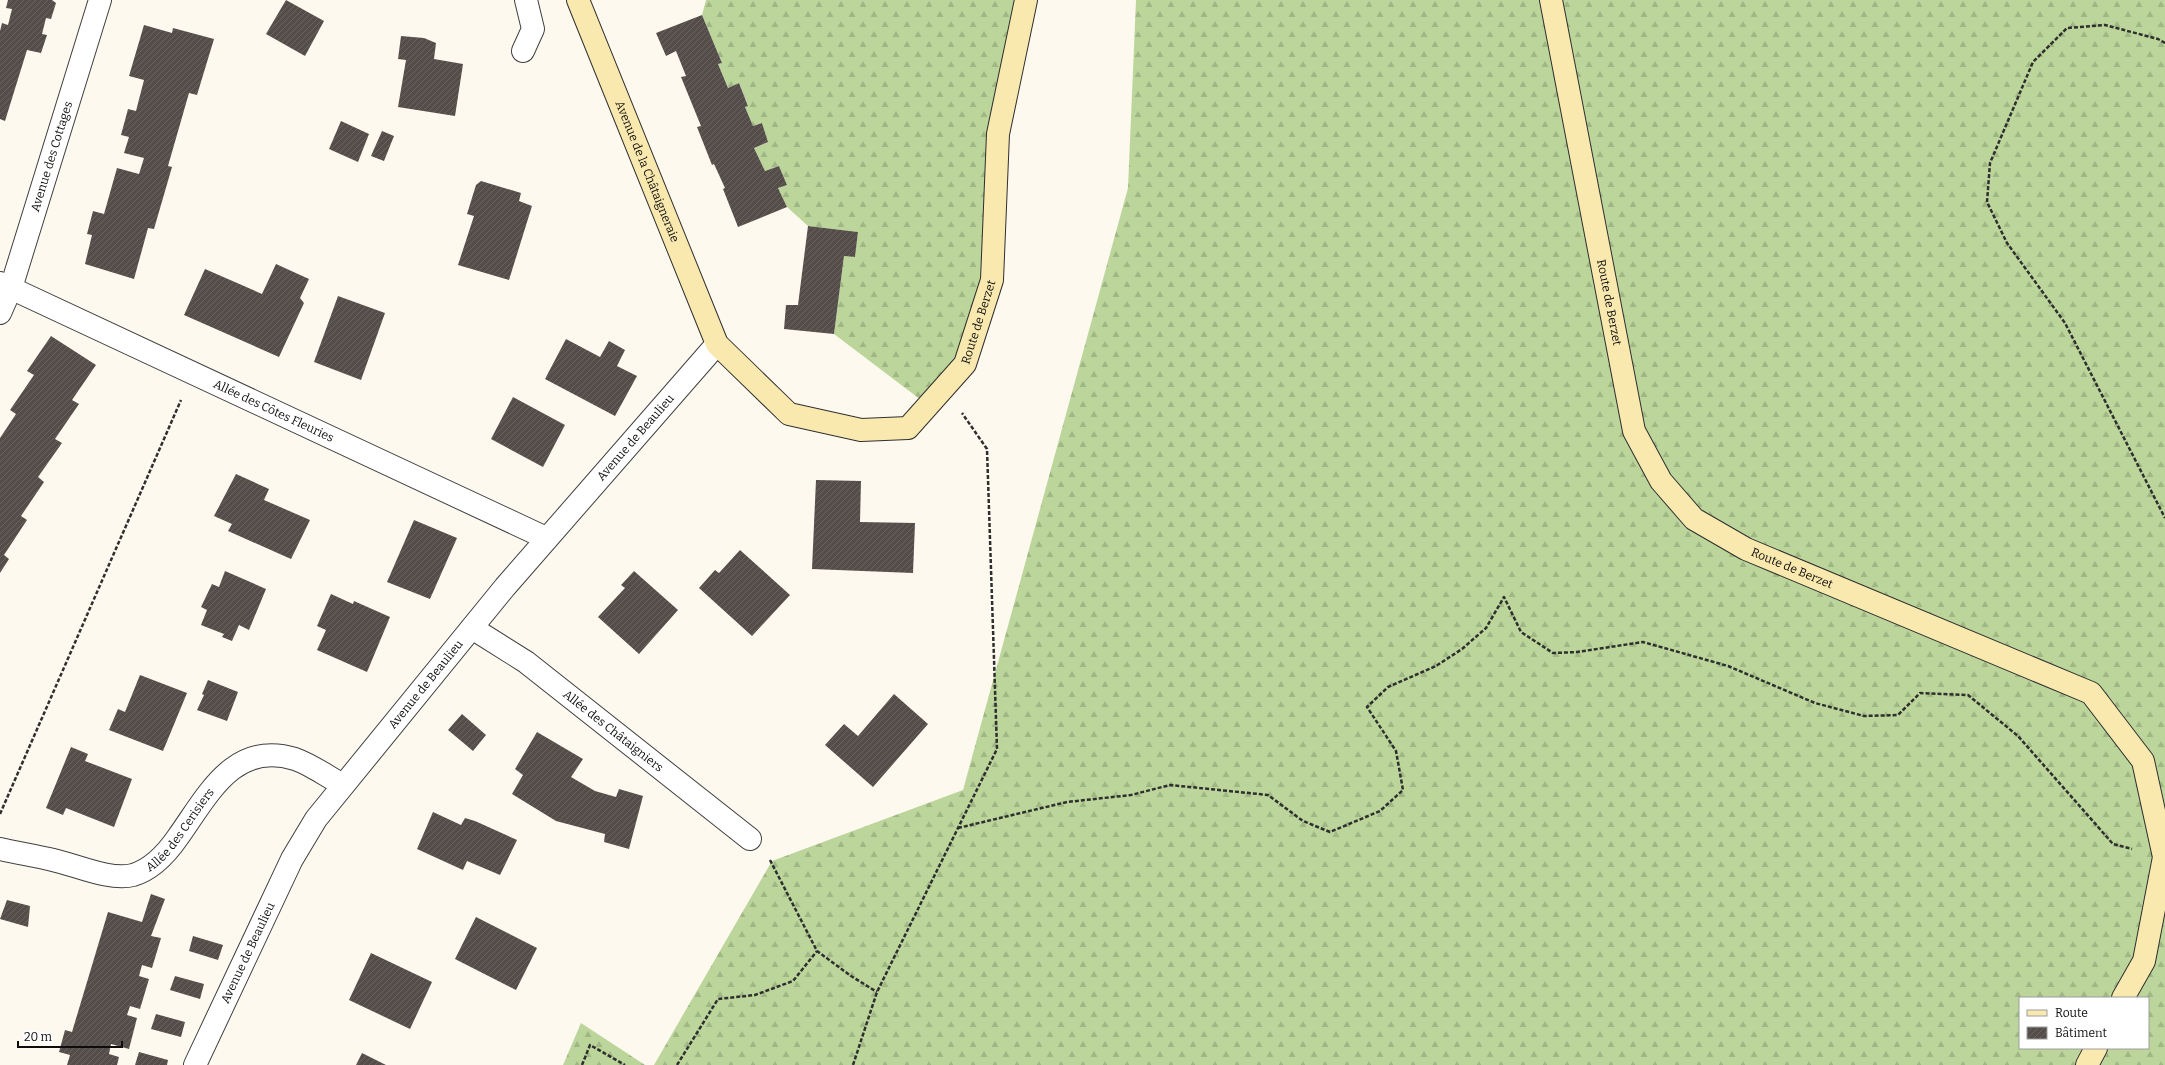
<svg xmlns="http://www.w3.org/2000/svg" width="2165" height="1065" font-family="Bitter,serif">
<defs>
<pattern id="forest-firs" width="22" height="20" patternUnits="userSpaceOnUse"><rect width="22" height="20" fill="#bbd59b"/><path d="M5 1l3.5 6h-7zM16 11l3.5 6h-7z" fill="#a0b684"/></pattern>
<pattern id="building-hatch" width="6" height="6" patternUnits="userSpaceOnUse"><rect width="6" height="6" fill="#554d4a"/><path d="M-1 1l2-2M0 6l6-6M5 7l2-2" fill="none" stroke="#686260"/></pattern>
</defs>
<rect width="100%" height="100%" fill="#fef9ef"/>
<g fill="url(#forest-firs)" fill-rule="evenodd">
<path d="M706,0H1026L997,146L992,280L965,364L929,406L834,334L844,256L855,257L858,232L808,226L787,207L778,188L787,185L779,166L765,171L754,148L768,142L762,123L753,126L745,107L748,105L739,83L728,88L718,64L722,63L702,15Z"/>
<path d="M1136,0H2165V1065H654L772,861L963,790L1128,188ZM2020,998H2148V1048H2020Z"/>
<path d="M581,1023L645,1065H563Z"/>
</g>
<g fill="url(#building-hatch)">
<path d="M8,0H52L56,3L51,19L46,18L42,34L47,35L41,53L27,50L5,121L0,119V31L2,23L8,25L12,9L6,8Z"/>
<path d="M286,0L324,21L305,56L266,34Z"/>
<path d="M702,15L722,63L718,64L728,88L739,83L748,106L745,107L753,126L762,123L768,142L754,148L765,171L779,166L787,185L778,188L787,207L738,227L723,189L725,188L714,164L712,165L697,127L701,126L681,77L686,76L676,51L666,56L656,33Z"/>
<path d="M144,25L172,33L173,28L214,39L197,95L189,93L168,166L172,167L154,229L148,228L134,279L85,264L92,235L87,234L93,211L104,214L117,168L139,174L144,158L124,153L129,137L121,135L128,109L136,111L144,80L129,76Z"/>
<path d="M401,36L424,38L436,43L434,59L463,64L455,116L398,107L406,60L398,59Z"/>
<path d="M341,121L369,134L358,162L329,149Z"/>
<path d="M382,131L394,136L384,161L371,156Z"/>
<path d="M481,181L521,193L519,201L532,206L509,280L458,265L474,216L467,214L476,185Z"/>
<path d="M808,226L858,232L855,257L844,256L834,334L784,329L786,305H798Z"/>
<path d="M276,264L309,279L300,298L304,303L279,357L184,315L205,269L262,294Z"/>
<path d="M338,296L385,313L361,380L314,362Z"/>
<path d="M51,336L96,365L72,400L79,404L55,439L62,443L38,477L44,482L21,516L27,520L4,555L9,559L0,573V438L16,414L10,410L34,375L27,371Z"/>
<path d="M566,339L600,357L609,341L625,350L617,366L637,376L615,416L545,379Z"/>
<path d="M513,397L565,425L543,467L491,439Z"/>
<path d="M236,474L269,489L264,500L310,520L291,559L228,531L232,524L214,516Z"/>
<path d="M816,480L861,481L860,522L915,523L913,573L812,569Z"/>
<path d="M414,520L457,538L430,599L387,582Z"/>
<path d="M740,550L790,595L752,636L699,588L715,570L719,573Z"/>
<path d="M225,571L266,589L249,630L239,625L232,641L222,637L224,634L201,625L207,610L201,607L212,584L219,587Z"/>
<path d="M634,571L678,610L639,654L598,617L625,588L621,585Z"/>
<path d="M331,594L353,604L354,601L390,617L367,672L317,650L326,630L317,626Z"/>
<path d="M140,675L187,693L163,751L109,730L118,709L125,712Z"/>
<path d="M208,680L238,692L227,721L197,710L204,695L202,694Z"/>
<path d="M894,694L928,724L873,787L825,745L844,724L858,736Z"/>
<path d="M462,714L486,735L473,751L448,730Z"/>
<path d="M537,732L583,759L571,777L595,791L616,797L619,789L643,796L629,849L604,842L605,834L556,821L512,794L523,775L515,769Z"/>
<path d="M71,747L88,754L85,761L132,779L114,827L66,808L63,815L46,808Z"/>
<path d="M433,812L461,825L465,818L475,821L517,840L500,875L467,861L463,870L417,849Z"/>
<path d="M151,894L165,899L151,936L161,938L152,968L142,965L139,976L149,979L140,1009L130,1006L127,1015L137,1018L129,1049L111,1044L109,1054L119,1057L117,1065H67L70,1055L59,1052L65,1030L72,1032L108,912L142,922Z"/>
<path d="M7,900L30,906L28,927L0,919Z"/>
<path d="M476,917L537,948L516,990L455,959Z"/>
<path d="M193,936L223,945L218,960L189,951Z"/>
<path d="M371,953L432,982L410,1029L349,1000Z"/>
<path d="M175,976L204,984L200,999L170,990Z"/>
<path d="M156,1014L185,1022L181,1037L151,1029Z"/>
<path d="M139,1052L168,1060L167,1065H135Z"/>
<path d="M362,1053L386,1065H356Z"/>
</g>
<g fill="none" stroke-linecap="round" stroke-linejoin="round">
<g stroke="#404040" stroke-width="24">
<g id="street">
<path d="M523,51L533,29L526,0"/>
<path id="s1" d="M0,283L546,538"/>
<path id="s2" d="M0,313L11,288L100,0"/>
<path id="s3" d="M472,628L526,662L750,839"/>
<path id="s4" d="M0,849C18,853 36,856 53,860C76,865 110,881 133,875C153,869 167,853 178,837C208,795 234,740 295,759C312,765 328,777 343,785"/>
<path id="s5" d="M195,1065L292,859L316,819L505,587L717,344"/>
</g>
</g>
<g stroke="#2f2f2f" stroke-width="24">
<g id="secondary">
<path id="s6" d="M578,0L717,344L789,414L861,430L908,428L965,364L992,280L998,134L1026,0"/>
<path id="s7" d="M1551,0L1634,431L1661,481L1694,519L1746,549L2091,693L2143,761L2164,857L2144,961L2123,998"/>
<path d="M2087,1065L2096,1048"/>
</g>
</g>
<g stroke="#2f2f2f" stroke-width="2.5" stroke-dasharray="4 2" stroke-linecap="butt">
<path d="M2165,43L2158,39L2105,25L2067,28L2033,62L1990,163L1987,202L2007,243L2065,323L2165,518"/>
<path d="M0,814L181,400"/>
<path d="M958,828L1067,802L1131,795L1170,785L1268,795L1303,821L1330,832L1380,811L1403,790L1396,751L1367,707L1388,687L1436,666L1462,649L1486,628L1504,597L1521,632L1553,653L1577,652L1643,642L1728,666L1815,703L1864,716L1898,715L1920,693L1968,695L2018,736L2113,844L2132,849"/>
<path d="M770,860L817,951L851,976L877,992"/>
<path d="M582,1065L590,1045L625,1065"/>
<path d="M677,1065L718,999L755,995L793,981L817,951"/>
<path d="M853,1065L877,992L997,749L987,449L962,413"/>
</g>
<use href="#street" stroke="#fff" stroke-width="22"/>
<use href="#secondary" stroke="#f9e9af" stroke-width="22"/>
</g>
<g text-anchor="middle" stroke-width="4" stroke-linejoin="round" paint-order="stroke">
<g font-size="12" fill="#0d0d0d" stroke="#fff">
<text dy="4" stroke="none"><textPath href="#s2" startOffset="165">Avenue des Cottages</textPath></text>
<text dy="4" stroke="none"><textPath href="#s6" startOffset="185">Avenue de la Châtaigneraie</textPath></text>
<text dy="4" stroke="none"><textPath href="#s7" startOffset="308">Route de Berzet</textPath></text>
<text dy="4" stroke="none"><textPath href="#s6" startOffset="722">Route de Berzet</textPath></text>
<text dy="4" stroke="none"><textPath href="#s1" startOffset="302">Allée des Côtes Fleuries</textPath></text>
<text dy="4" stroke="none"><textPath href="#s5" startOffset="772">Avenue de Beaulieu</textPath></text>
<text dy="4" stroke="none"><textPath href="#s7" startOffset="656">Route de Berzet</textPath></text>
<text dy="4" stroke="none"><textPath href="#s5" startOffset="448">Avenue de Beaulieu</textPath></text>
<text dy="4" stroke="none"><textPath href="#s3" startOffset="175">Allée des Châtaigniers</textPath></text>
<text dy="4" stroke="none"><textPath href="#s4" startOffset="203">Allée des Cerisiers</textPath></text>
<text dy="4" stroke="none"><textPath href="#s5" startOffset="124">Avenue de Beaulieu</textPath></text>
</g>
</g>
<rect x="2019" y="997" width="130" height="52" fill="#ffffff" stroke="#9e9e9e"/>
<rect x="2027" y="1010" width="20" height="6" fill="#f9e9af" stroke="#9e9e9e"/>
<text x="2055" y="1017" font-size="12" fill="#0d0d0d">Route</text>
<rect x="2027" y="1027" width="20" height="12" fill="url(#building-hatch)" stroke="#9e9e9e"/>
<text x="2055" y="1037" font-size="12" fill="#0d0d0d">Bâtiment</text>
<path d="M18 1041v6h104v-6" fill="none" stroke="#0d0d0d" stroke-width="2"/>
<text x="24" y="1041" font-size="12" fill="#0d0d0d" stroke="#ffffff" stroke-width="3" paint-order="stroke">20 m</text>
</svg>
